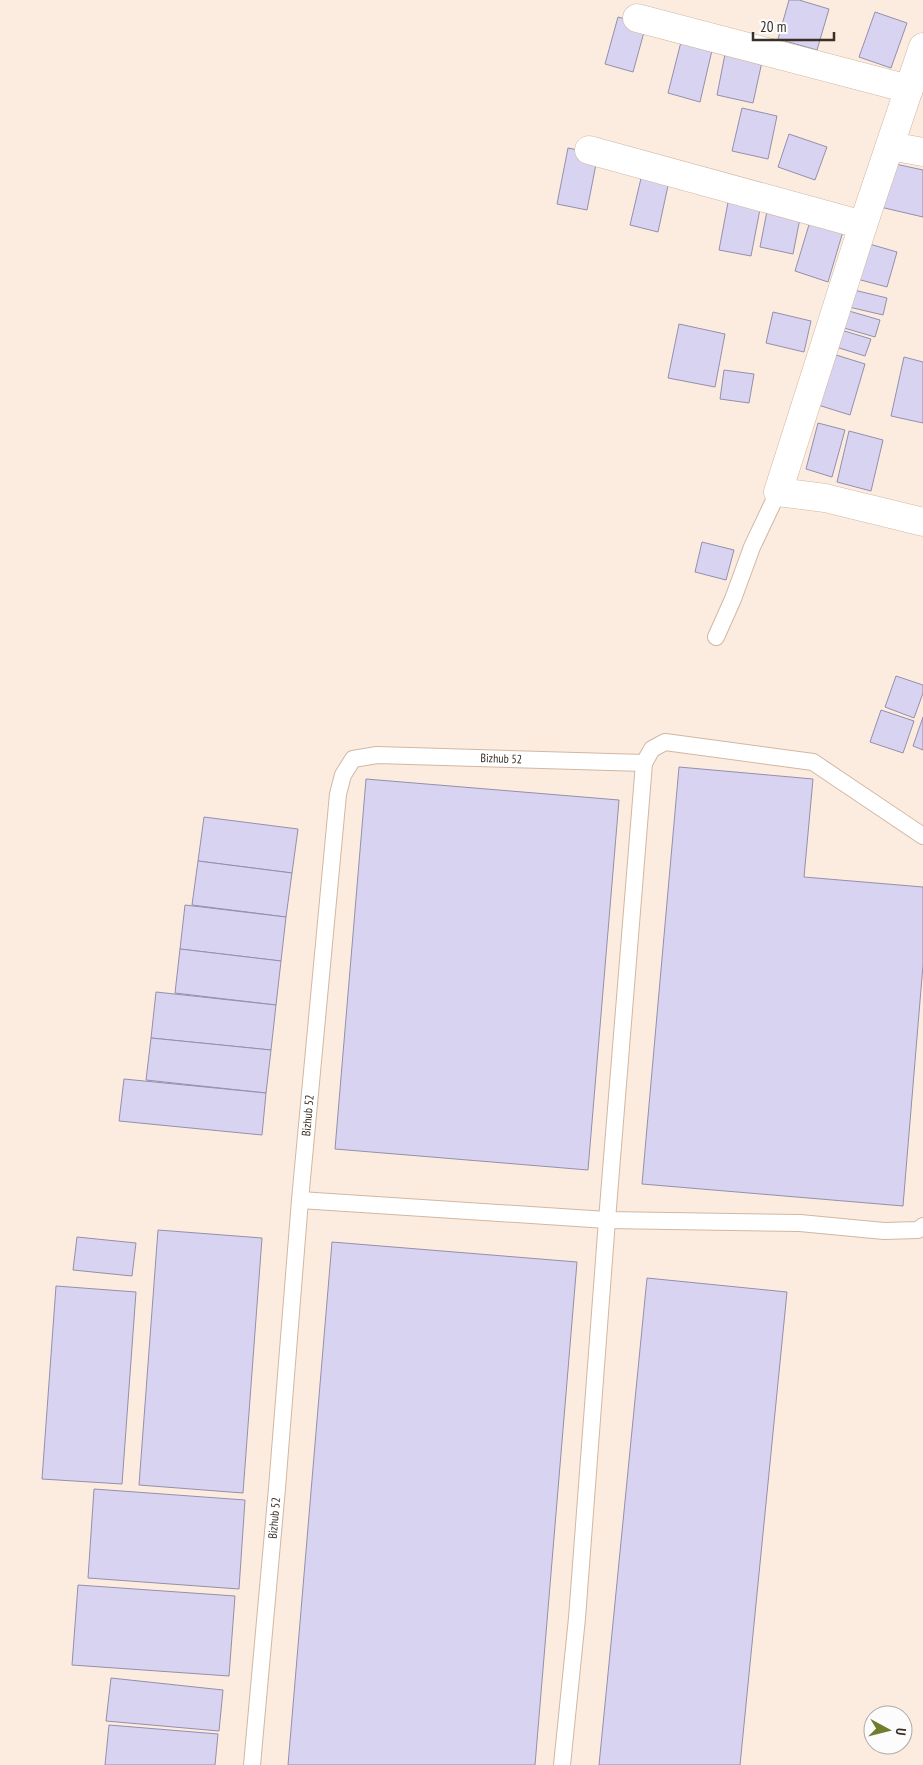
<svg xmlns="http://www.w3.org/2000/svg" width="923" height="1765" font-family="'PT Sans Narrow',sans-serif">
<rect width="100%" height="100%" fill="#fcecdf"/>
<g fill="#d8d3f1" stroke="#948fab">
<path d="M789,0H799L829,9L817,50L778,39Z"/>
<path d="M875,12L907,23L891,68L859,57Z"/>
<path d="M618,17L646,25L633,72L605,64Z"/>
<path d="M682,38L713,46L700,102L668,93Z"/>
<path d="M726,49L763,57L753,103L717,95Z"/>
<path d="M742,108L777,116L768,159L732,151Z"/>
<path d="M789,134L827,147L815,180L778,167Z"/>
<path d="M568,148L598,154L587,210L557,204Z"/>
<path d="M886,162L923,170V217L876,206Z"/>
<path d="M642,174L669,181L658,232L630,225Z"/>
<path d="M729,197L761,204L751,256L719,250Z"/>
<path d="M768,206L801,213L793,254L760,247Z"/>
<path d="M811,218L844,228L828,282L795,271Z"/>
<path d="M866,243L897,252L887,287L857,279Z"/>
<path d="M854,290L887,298L883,315L849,307Z"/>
<path d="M849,311L880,320L875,337L844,328Z"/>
<path d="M773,312L811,321L804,352L766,343Z"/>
<path d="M679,324L725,334L715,387L668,378Z"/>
<path d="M841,330L871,339L865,356L836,347Z"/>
<path d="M833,354L865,364L850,415L818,405Z"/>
<path d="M904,357L923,362V423L891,416Z"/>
<path d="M724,370L754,374L749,403L720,399Z"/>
<path d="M818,423L845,430L832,477L806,469Z"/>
<path d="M849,431L883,440L871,491L837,482Z"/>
<path d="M702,542L734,550L726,580L695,572Z"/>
<path d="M896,676L923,685V693L914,718L885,707Z"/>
<path d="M881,710L914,721L903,753L870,742Z"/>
<path d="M923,717V750L913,746Z"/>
<path d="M679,767L813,779L804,877L923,887V965L903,1206L642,1184Z"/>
<path d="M366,779L619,800L588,1170L335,1149Z"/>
<path d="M204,817L298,829L292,873L198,861Z"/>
<path d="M198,861L292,873L286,917L192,905Z"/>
<path d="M185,905L286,917L281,961L180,949Z"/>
<path d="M180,949L281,961L276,1005L175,993Z"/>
<path d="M156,992L276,1005L271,1050L151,1038Z"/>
<path d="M151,1038L271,1050L266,1093L146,1080Z"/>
<path d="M124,1079L266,1093L262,1135L119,1121Z"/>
<path d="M158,1230L262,1238L243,1493L139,1485Z"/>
<path d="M77,1237L136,1243L132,1276L73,1270Z"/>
<path d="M332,1242L577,1262L535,1765H288Z"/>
<path d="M647,1278L787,1292L740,1765H599Z"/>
<path d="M56,1286L136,1292L122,1484L42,1479Z"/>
<path d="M94,1489L245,1500L239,1589L88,1578Z"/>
<path d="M78,1585L235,1596L229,1676L72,1665Z"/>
<path d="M111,1678L223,1690L219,1731L106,1721Z"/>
<path d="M109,1725L218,1734L215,1765H105Z"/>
</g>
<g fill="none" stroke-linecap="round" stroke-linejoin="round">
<g stroke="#d1b7a3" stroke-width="18">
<g id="lane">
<path d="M716,637L733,599L752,547L778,492"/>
<path d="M300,1200L607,1220L800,1223L884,1231L918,1230L923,1226"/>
<path id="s1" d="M252,1765L277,1488L300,1200L338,794L343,775L353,759L377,755L644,763"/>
<path d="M562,1765L577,1618L607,1220L644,763L652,749L665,742L813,762L923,836"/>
</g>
</g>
<g stroke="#d1b7a3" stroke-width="29">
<g id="street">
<path d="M637,18L909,89"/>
<path d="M923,47L863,225L778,492L825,498L923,522"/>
<path d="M890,146L923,152"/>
<path d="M589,150L863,225"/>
</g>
</g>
<use href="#lane" stroke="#fff" stroke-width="16"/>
<use href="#street" stroke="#fff" stroke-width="28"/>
</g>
<g text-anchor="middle" stroke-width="4.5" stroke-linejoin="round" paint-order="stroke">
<g font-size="12" fill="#392f27" stroke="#fcfcfc">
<text dy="4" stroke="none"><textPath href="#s1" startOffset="1162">Bizhub 52</textPath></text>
<text dy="4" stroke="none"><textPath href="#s1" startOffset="652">Bizhub 52</textPath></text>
<text dy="4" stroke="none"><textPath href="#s1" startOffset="248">Bizhub 52</textPath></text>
</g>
</g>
<g transform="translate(888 1730) rotate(97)"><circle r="24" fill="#fcfcfc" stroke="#aeaaa7"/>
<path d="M0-4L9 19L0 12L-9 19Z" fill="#6f7e2c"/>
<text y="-8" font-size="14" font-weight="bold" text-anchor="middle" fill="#392f27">U</text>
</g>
<path d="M753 32v8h81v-8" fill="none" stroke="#392f27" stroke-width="2.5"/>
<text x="760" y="32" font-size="15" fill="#392f27" stroke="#fcfcfc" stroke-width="4" paint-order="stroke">20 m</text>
</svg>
